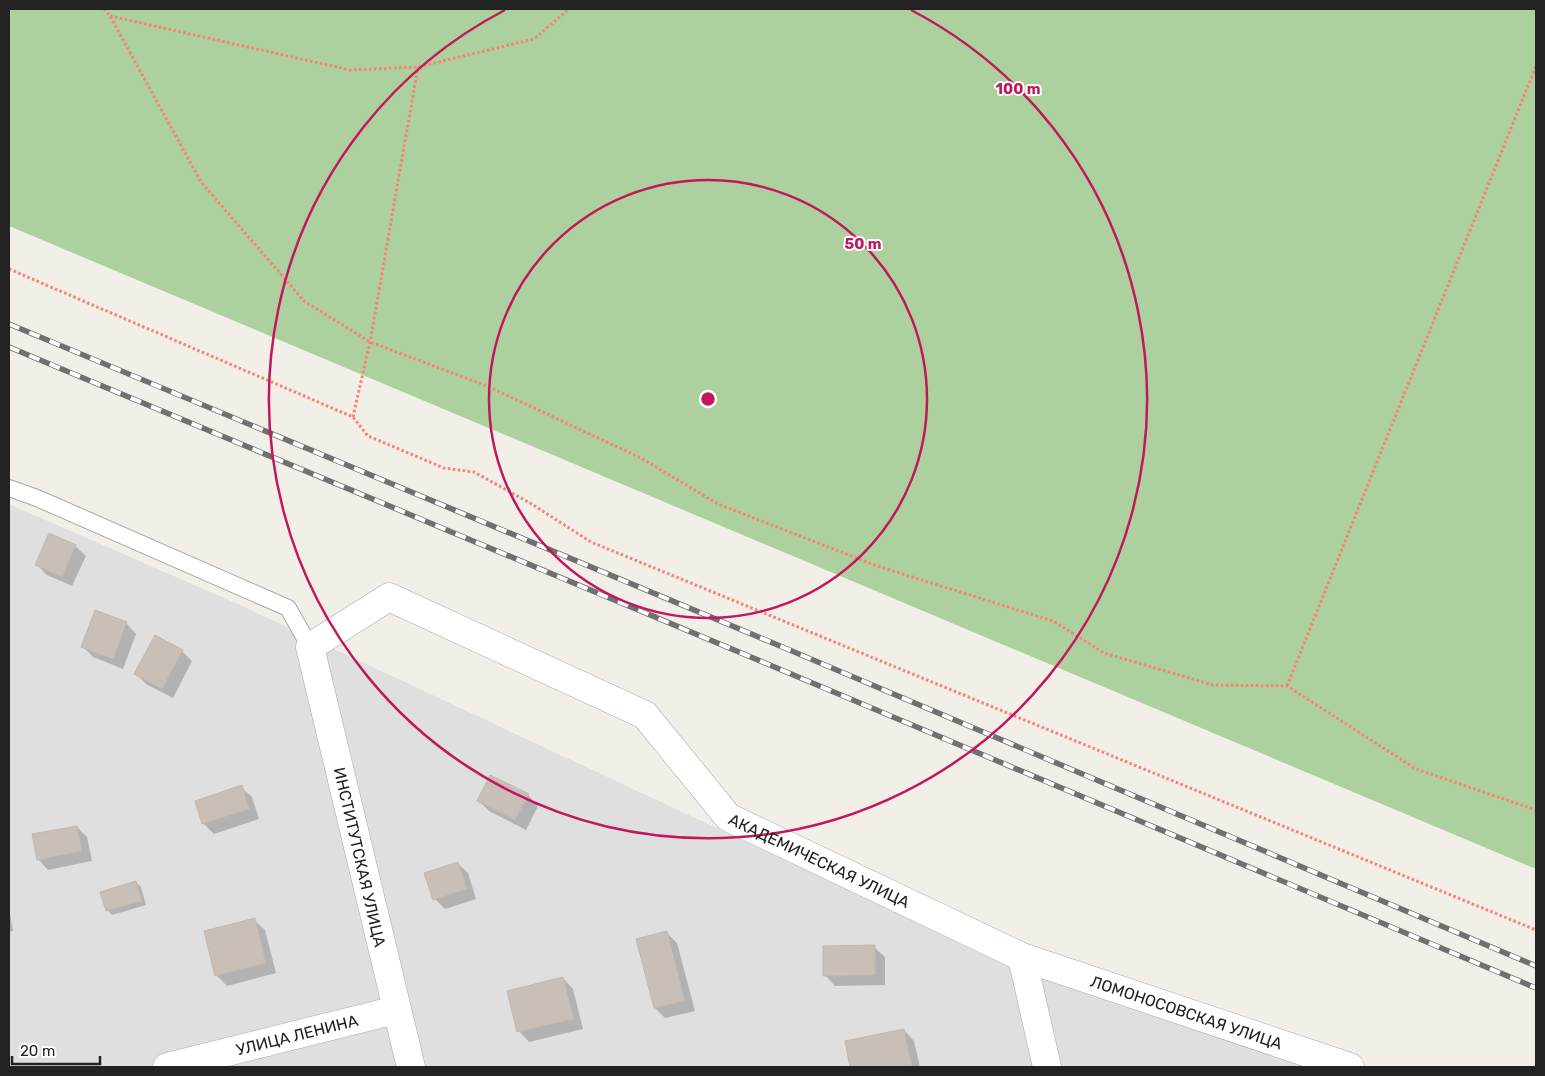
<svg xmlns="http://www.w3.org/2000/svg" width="1545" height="1076" font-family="Rubik,sans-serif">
<rect width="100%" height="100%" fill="#f2efe9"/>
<path fill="#e0dfdf" d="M9,504L240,605L973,948L1316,1067H9Z"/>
<path fill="#add19e" d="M9,9H1536V869L9,226Z"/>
<g fill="#0003">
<path d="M75,546L86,556L72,586L47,575L36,564Z"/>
<path d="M126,623L136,634L123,669L93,657L83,647Z"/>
<path d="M182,651L192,661L173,698L146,684L136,674Z"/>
<path d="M241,787L252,797L259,819L214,834L203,823Z"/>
<path d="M528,795L538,806L526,830L489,811L479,801Z"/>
<path d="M77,827L87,837L92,861L48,870L38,859Z"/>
<path d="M457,863L468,873L476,899L445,909L435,899Z"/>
<path d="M136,882L141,887L146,905L112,915L107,910Z"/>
<path d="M9,908L13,931L9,932Z"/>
<path d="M254,920L265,930L276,973L227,986L216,975Z"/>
<path d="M666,932L677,943L695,1011L665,1018L655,1008Z"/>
<path d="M874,947L885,957V985L835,986L825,975Z"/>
<path d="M563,978L573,989L583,1029L529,1042L519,1031Z"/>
<path d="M904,1030L914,1041L920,1067H852L847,1042Z"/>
</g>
<g fill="#c7bfb8" stroke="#c4b6ab">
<path d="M49,533L76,545L62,577L35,565Z"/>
<path d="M95,610L127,622L113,659L81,647Z"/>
<path d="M155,635L183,650L162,689L134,674Z"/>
<path d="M490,775L529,794L515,820L477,801Z"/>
<path d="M242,785L249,809L202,824L195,801Z"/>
<path d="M77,826L82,851L37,860L32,834Z"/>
<path d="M458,862L467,889L433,900L424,873Z"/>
<path d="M136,881L142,901L106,911L100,892Z"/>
<path d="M255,918L266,963L215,976L204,931Z"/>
<path d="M667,931L685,1001L654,1008L636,939Z"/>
<path d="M875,945V975L823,976V946Z"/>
<path d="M563,977L574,1019L517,1032L507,991Z"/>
<path d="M904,1029L912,1067H850L845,1041Z"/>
</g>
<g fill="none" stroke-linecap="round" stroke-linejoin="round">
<g stroke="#a9a9a9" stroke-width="18">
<path id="service" d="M9,488L37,498L288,608L310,647"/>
</g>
<g stroke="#a9a9a9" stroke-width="29">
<g id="minor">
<path d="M1022,957L1047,1067"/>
<path id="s1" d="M167,1067L396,1010"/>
<path id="s2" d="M411,1067L310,647L389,597L645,715L728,817L1022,957L1350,1067"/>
</g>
</g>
<g stroke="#fa8072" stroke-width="3" stroke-dasharray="2.5 2.5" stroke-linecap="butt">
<path d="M104,9L110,16L201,182L304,301L370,342L487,386L641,458L718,504L877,566L1053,621L1104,653L1213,685L1287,686L1416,769L1536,810"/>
<path d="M110,16L350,70L418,67L534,39L569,9"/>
<path d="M9,269L353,417L368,436L444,468L474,472L530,503L591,542L1536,930"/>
<path d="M353,417L370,342L418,67"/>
<path d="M1287,686L1536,66"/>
</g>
<use href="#service" stroke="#fff" stroke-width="16"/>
<use href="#minor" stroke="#fff" stroke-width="28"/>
<g stroke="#707070" stroke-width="5.5">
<g id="rail">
<path d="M9,324L773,643L1536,966"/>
<path d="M9,347L765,663L1536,988"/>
</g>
</g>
<use href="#rail" stroke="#fff" stroke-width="4" stroke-dasharray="11" stroke-linecap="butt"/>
</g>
<g fill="none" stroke="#c2185b" stroke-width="2.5">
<circle cx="708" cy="399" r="219"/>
<path d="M911 10A439 439 0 1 1 505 10"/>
</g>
<g text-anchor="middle" stroke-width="4" stroke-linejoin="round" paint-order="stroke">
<g font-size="16" fill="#222" stroke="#fff">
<text transform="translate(360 857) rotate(77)" y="6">ИНСТИТУТСКАЯ УЛИЦА</text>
<text dy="6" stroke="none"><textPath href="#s2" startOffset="1040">АКАДЕМИЧЕСКАЯ УЛИЦА</textPath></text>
<text dy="6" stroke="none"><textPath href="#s2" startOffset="1438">ЛОМОНОСОВСКАЯ УЛИЦА</textPath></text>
<text dy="6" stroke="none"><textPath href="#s1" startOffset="134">УЛИЦА ЛЕНИНА</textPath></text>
</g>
</g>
<circle cx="708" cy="399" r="8" fill="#c2185b" stroke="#fff" stroke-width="2.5"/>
<g font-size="15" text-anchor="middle" font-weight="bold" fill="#c2185b" stroke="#fff" stroke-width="4" stroke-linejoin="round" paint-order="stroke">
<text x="1018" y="94">100 m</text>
<text x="863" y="249">50 m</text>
</g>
<rect width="1545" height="1076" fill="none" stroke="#222222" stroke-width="20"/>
<path d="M12 1056v8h88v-8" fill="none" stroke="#222222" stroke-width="2.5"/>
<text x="20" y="1056" font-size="15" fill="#222222" stroke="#ffffff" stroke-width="4" paint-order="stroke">20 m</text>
</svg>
